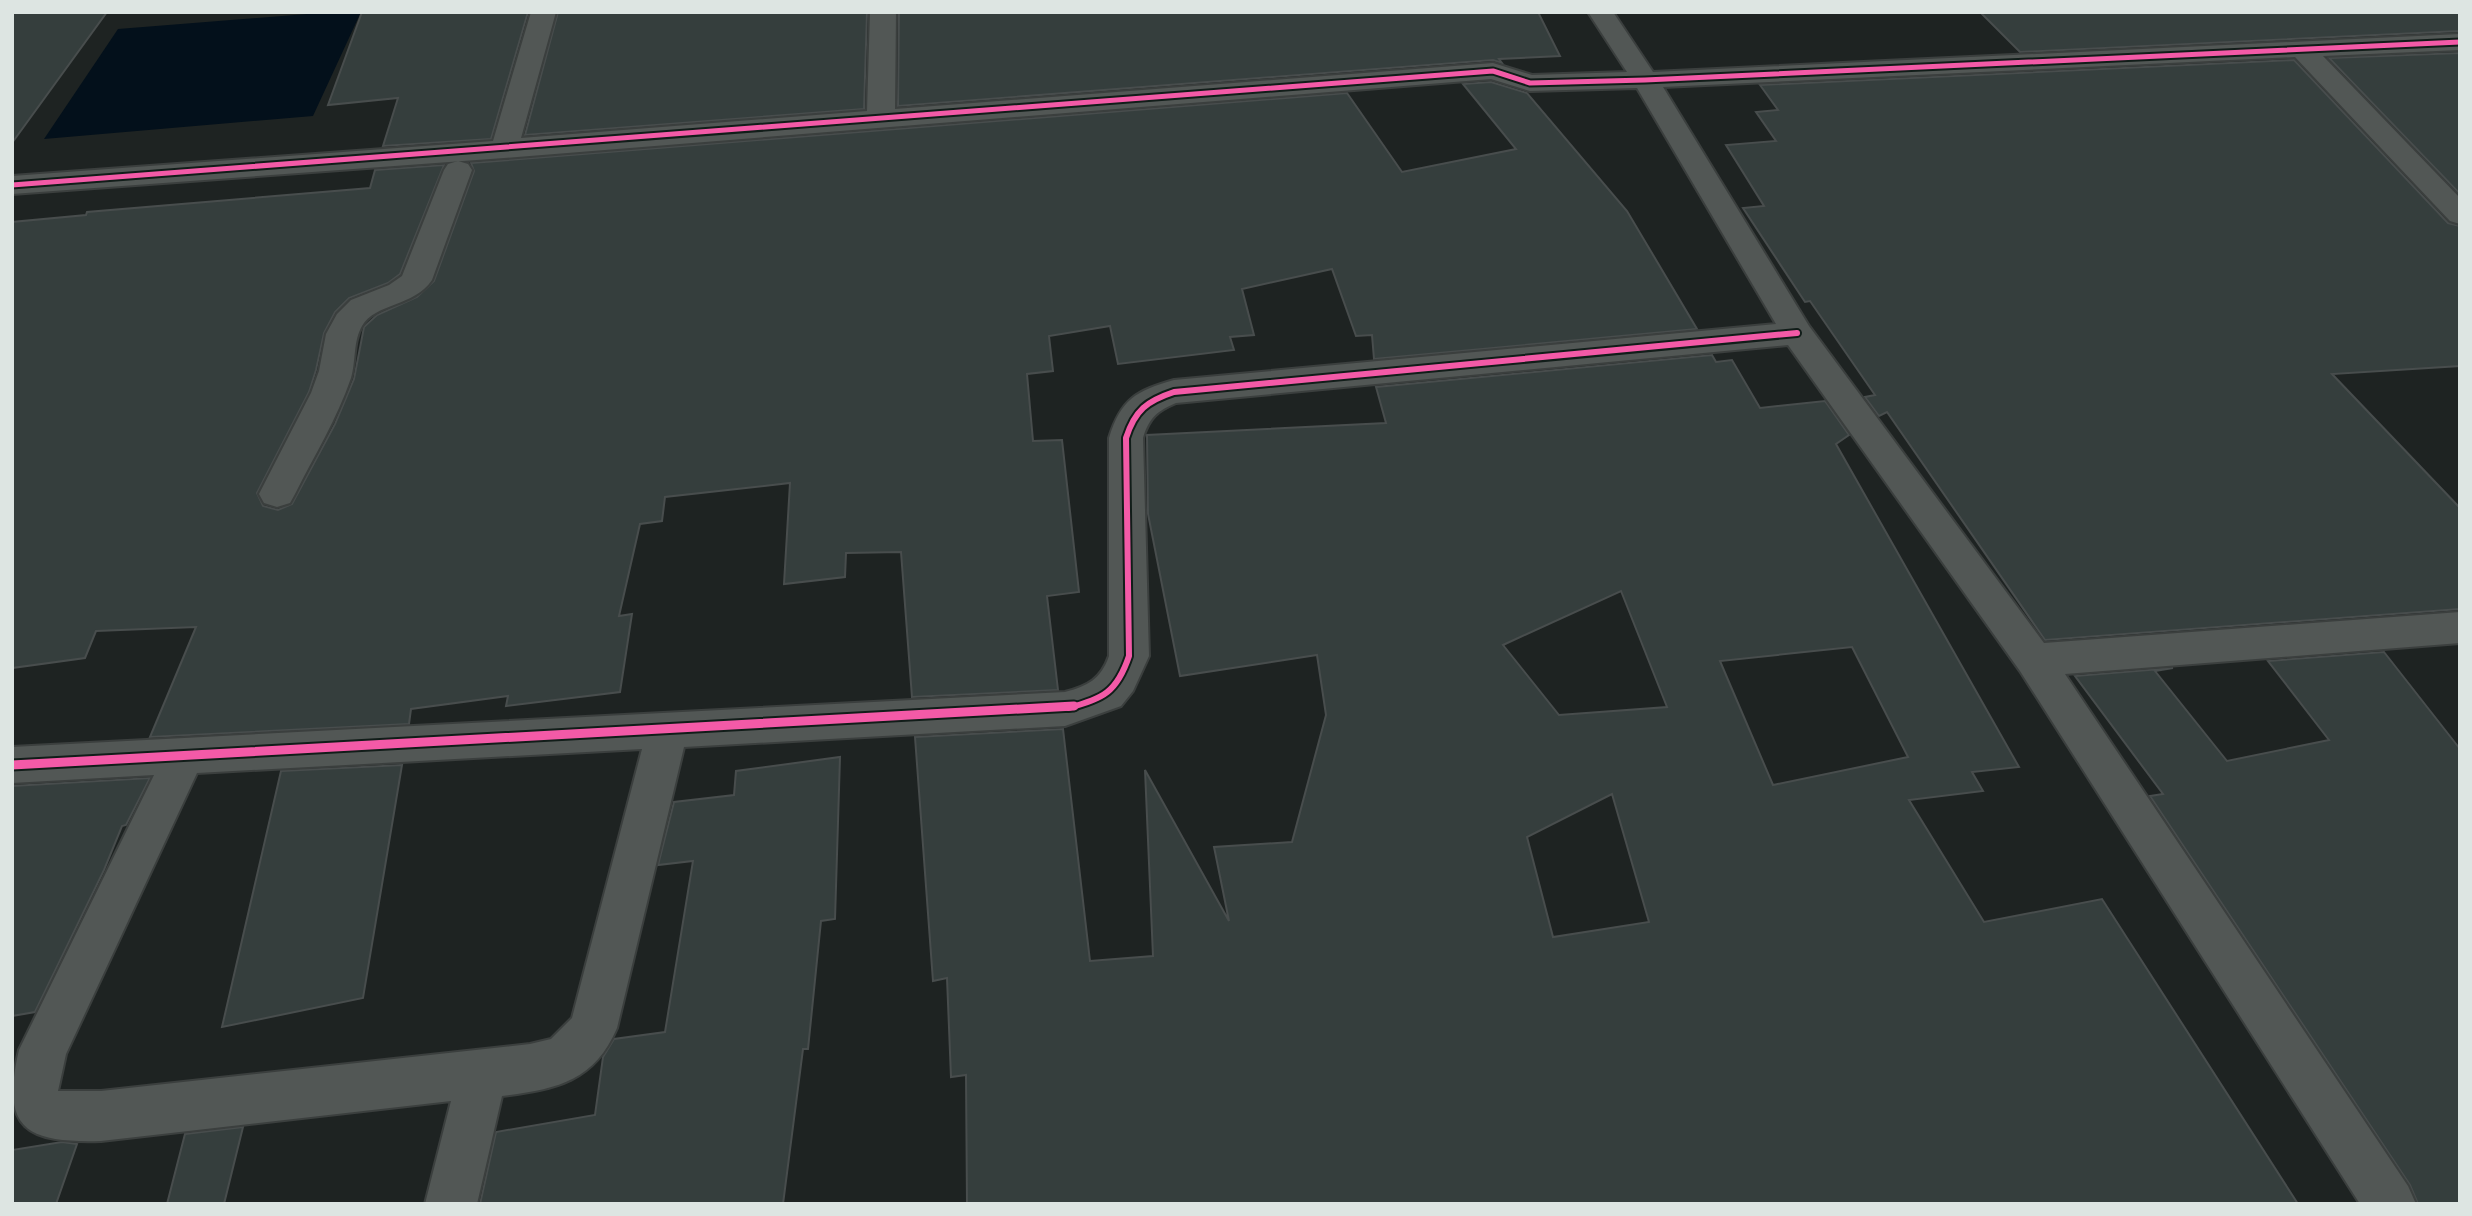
<svg xmlns="http://www.w3.org/2000/svg" width="2472" height="1216" font-family="Helvetica,sans-serif">
<rect width="100%" height="100%" fill="#1e2322"/>
<path fill="#03101b" d="M332,12H361L313,116L44,139L118,29Z"/>
<g fill="#353e3d" stroke="#484d4d" stroke-width="2" fill-rule="evenodd">
<path d="M12,12H107L12,143Z"/>
<path d="M362,12H528L491,139L383,146L398,98L328,105Z"/>
<path d="M558,12H867L864,109L525,135Z"/>
<path d="M899,12H1538L1560,56L1499,59L1502,63L1493,60L898,106Z"/>
<path d="M1980,12H2460V31L2020,52Z"/>
<path d="M2460,53V194L2329,58Z"/>
<path d="M2294,60L2448,223L2460,226V366L2332,374L2460,508V609L2045,640L1887,412L1879,416L1865,397L1875,395L1810,301L1805,302L1743,208L1764,206L1726,145L1776,141L1756,112L1778,110L1760,85Z"/>
<path d="M1491,82L1527,93L1627,211L1697,329L1374,359L1372,335L1356,336L1332,269L1242,289L1254,335L1230,337L1234,350L1118,364L1110,326L1049,336L1053,371L1027,374L1033,441L1062,440L1079,592L1047,596L1058,690L912,697L901,552L846,553L845,577L784,584L790,483L665,497L662,521L640,524L619,616L632,614L620,692L506,706L508,696L411,709L409,724L150,737L196,627L96,631L85,658L12,668V222L86,215L87,212L370,188L375,170L444,165L400,274L388,283L349,298L335,312L324,333L316,370L309,392L257,493L263,506L278,510L292,504L335,424L354,379L364,327L377,315L417,297L434,281L474,171L471,163L1347,93L1402,172L1516,149L1463,84Z"/>
<path d="M1712,355L1716,362L1732,360L1760,408L1825,401L1849,435L1836,444L2019,767L1972,772L1983,791L1909,800L1984,922L2102,899L2298,1204H967L966,1075L951,1077L947,978L933,981L915,737L1063,729L1090,961L1153,956L1145,770L1229,921L1214,847L1292,842L1326,715L1317,655L1180,676L1148,514L1147,435L1386,423L1376,387ZM1621,591L1667,707L1559,715L1503,645ZM1852,647L1908,757L1773,785L1720,661ZM1612,794L1649,922L1553,937L1527,837Z"/>
<path d="M2384,652L2460,749V1204H2418L2410,1185L2150,796L2163,794L2075,676L2173,668L2155,671L2227,761L2329,740L2268,661Z"/>
<path d="M840,757L835,919L821,921L808,1049H803L783,1204H480L496,1132L595,1115L603,1057L614,1039L665,1032L693,861L658,865L674,802L734,795L736,771Z"/>
<path d="M402,765L363,998L222,1027L281,771Z"/>
<path d="M150,778L126,825L122,826L104,870L35,1012L12,1016V786Z"/>
<path d="M243,1127L224,1204H167L185,1134Z"/>
<path d="M62,1142L77,1144L56,1204H12V1150Z"/>
</g>
<g fill="none" stroke-linecap="round" stroke-linejoin="round">
<g stroke="#3b3f3e" stroke-width="4">
<g id="minor">
<path d="M531,12H556L521,138L867,111L870,12H896L895,109L1493,63L1532,75L1627,72L1588,12H1613L1653,72L2460,34V50L2323,56L2460,198V224L2450,221L2295,57L1663,87L1809,326L2044,643L2460,612V643L2065,674L2408,1186L2416,1204H2360L2020,671L1788,345L1176,403C1157,411 1149,418 1143,438L1149,656L1133,691L1121,706L1065,726L684,747L617,1028C594,1082 556,1089 502,1096L477,1204H425L451,1101L101,1141C27,1143 0,1130 19,1050L154,775L12,783V747L1065,692C1088,686 1101,679 1109,656V438C1121,399 1136,391 1174,380L1776,324L1637,88L1530,91L1491,79L504,158L12,194V176L493,141ZM642,749L572,1018L551,1039L530,1044L101,1091H58L66,1054L197,773Z"/>
<path d="M458,161L468,164L472,170L432,280C414,307 375,303 362,326C353,341 356,362 351,378C337,419 314,456 295,494L290,503L277,507L264,503L259,494L311,393L319,371L326,334L337,314L351,300L389,285L402,276L444,170L448,164Z"/>
</g>
</g>
<use href="#minor" fill="#525755" fill-rule="evenodd"/>
<g stroke="#111d19" stroke-width="9">
<path id="cycleway-far2" d="M12,185L1493,71L1530,83L1645,80L2460,42"/>
</g>
<g stroke="#111d19" stroke-width="10">
<path id="cycleway-far1" d="M1068,708C1103,699 1117,692 1129,656L1126,438C1135,410 1147,401 1174,392L1797,333"/>
</g>
<g stroke="#111d19" stroke-width="13">
<path id="cycleway" d="M12,765L1074,706"/>
</g>
<use href="#cycleway-far2" stroke="#f35aa7" stroke-width="5"/>
<use href="#cycleway-far1" stroke="#f35aa7" stroke-width="6"/>
<use href="#cycleway" stroke="#f35aa7" stroke-width="9"/>
</g>
<rect width="2472" height="1216" fill="none" stroke="#dde5e2" stroke-width="28"/>
</svg>
